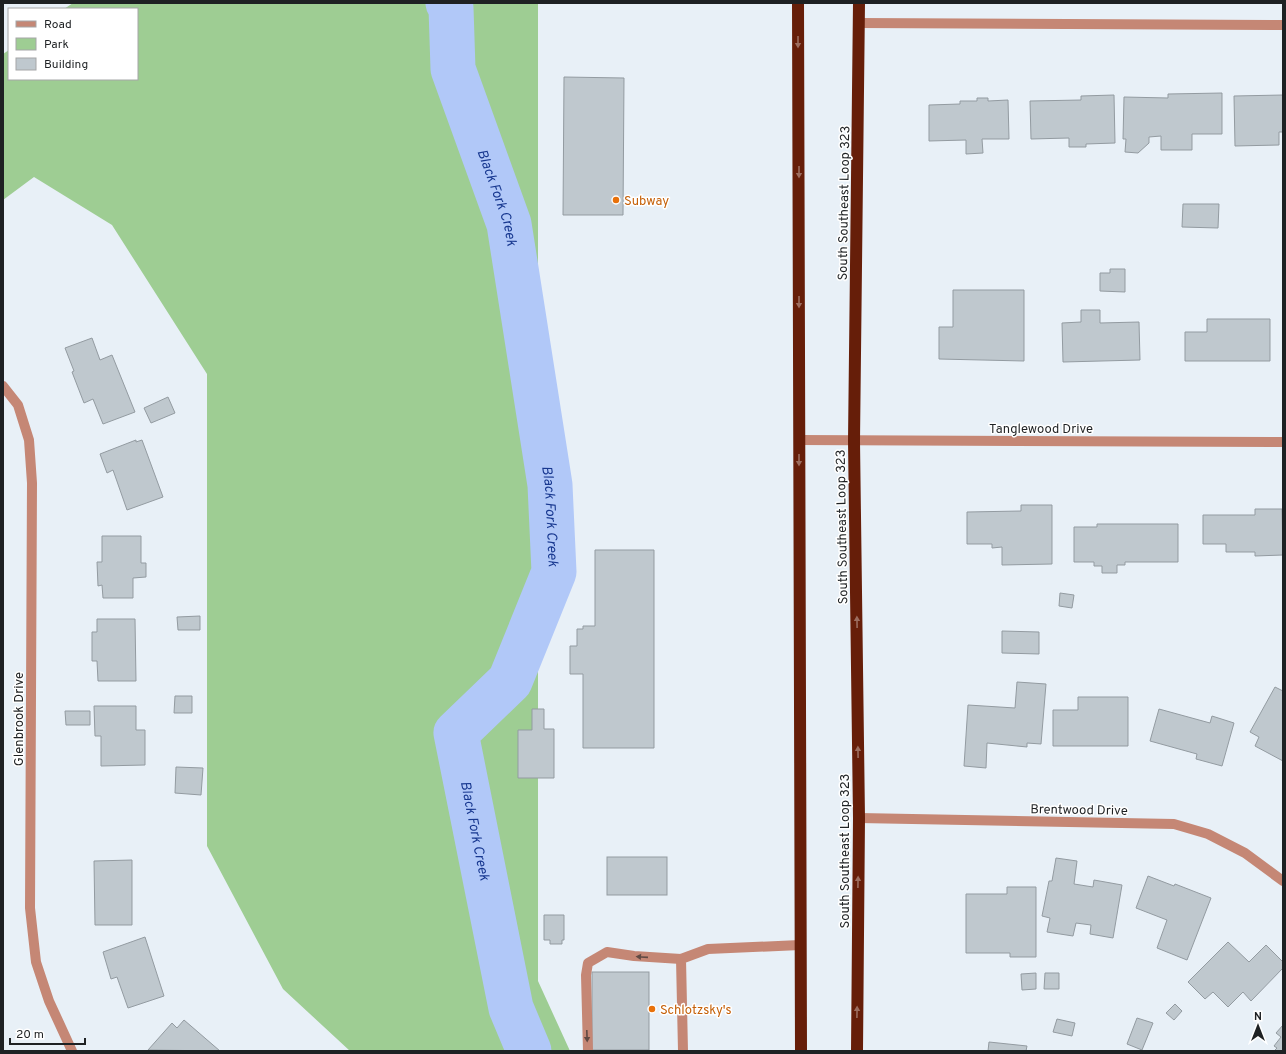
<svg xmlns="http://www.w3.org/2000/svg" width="1286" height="1054" font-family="Overpass,sans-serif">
<rect width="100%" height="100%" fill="#e8f0f7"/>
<path fill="#9ecd93" d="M73,3H538V981L570,1051H350L283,989L207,846V374L112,225L34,177L3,200V54L9,50V79H137V9H64Z"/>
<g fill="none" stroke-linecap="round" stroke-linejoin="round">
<path stroke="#b1c8f8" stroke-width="45" id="s1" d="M448,3L451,8L453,69L509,224L550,485L554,572L510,681L456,733L511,1008L529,1051"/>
</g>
<g fill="#bfc8ce" stroke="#939ba1">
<path d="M564,77L624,78L623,215H563Z"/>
<path d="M1222,93V134H1192V150H1161V136L1149,137V143L1138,153L1125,152L1126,139H1123L1124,97L1168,98V94Z"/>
<path d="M1114,95L1115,143L1086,144V147H1069V138L1031,139L1030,101L1081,100V96Z"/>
<path d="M1283,95V132H1279V145L1235,146L1234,96Z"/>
<path d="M977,98H988V101L1008,100L1009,139H982L983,153L966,154V140L929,141V105L960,104V101H977Z"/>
<path d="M1183,204H1219L1218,228L1182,227Z"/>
<path d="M1110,269H1125V292L1100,291V273H1110Z"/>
<path d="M953,290H1024V361L939,359V327H953Z"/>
<path d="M1081,310H1100V323L1139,322L1140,360L1063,362L1062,323L1081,322Z"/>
<path d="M1207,319H1270V361H1185V332H1207Z"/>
<path d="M92,338L100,360L112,355L135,412L103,424L93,399L84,403L72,372L74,371L65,348Z"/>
<path d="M168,397L175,413L151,423L144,408Z"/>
<path d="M136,440V442L142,440L163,497L127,510L113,470L107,473L100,454Z"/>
<path d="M1021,505H1052V564L1002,565V547L992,548V544H967V512L1021,511Z"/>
<path d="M1255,509H1282L1283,555L1255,556V552H1226V544H1203V515H1255Z"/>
<path d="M1097,524H1178V562H1125V565H1117V573H1102V566H1094V562H1074V527H1097Z"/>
<path d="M102,536H141V563H146V577L133,578V598H103L102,585L98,586L97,562H102Z"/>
<path d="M595,550H654V748H583V674H570V646H577V629H583V626H595Z"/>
<path d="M1060,593L1074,595L1072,608L1059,606Z"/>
<path d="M200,616V630H178L177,617Z"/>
<path d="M97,619H135L136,681H98L97,661H92V632H97Z"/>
<path d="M1002,631L1039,632V654L1002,653Z"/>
<path d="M1017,682L1046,684L1041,744L1027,743V747L987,743L986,768L964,766L968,705L1015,708Z"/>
<path d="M1275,687L1283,691V761L1255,746L1259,737L1250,732Z"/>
<path d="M175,696H192V713H174Z"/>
<path d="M1078,697H1128V746H1053V710H1078Z"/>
<path d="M94,706H136V730H145V765L101,766V736H95Z"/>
<path d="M532,709H544V729H554V778H518V730H532Z"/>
<path d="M1159,709L1210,723L1212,716L1234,723L1222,766L1196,759L1197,754L1150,741Z"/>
<path d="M65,711H90V725H66Z"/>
<path d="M176,767L203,768L201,795L175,793Z"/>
<rect x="607" y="857" width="60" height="38"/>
<path d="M1056,858L1077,861L1074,884L1093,887L1094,880L1122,885L1113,938L1090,934L1091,925L1076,923L1073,936L1047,932L1050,918L1042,916L1049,881H1052Z"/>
<path d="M132,860V925H95L94,861Z"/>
<path d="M1148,876L1174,886L1175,884L1211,898L1187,960L1157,948L1167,920L1136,908Z"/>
<path d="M1007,887H1036V957H1010V953H966V894H1007Z"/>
<path d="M544,915H564V940H562V944H550V940H544Z"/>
<path d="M145,937L164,996L128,1008L117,977L111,979L103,952Z"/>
<path d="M1228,942L1249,962L1266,945L1283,962V968L1251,1001L1243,992L1228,1007L1213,992L1205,999L1188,982Z"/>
<rect x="592" y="972" width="57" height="78"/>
<path d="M1036,973V989L1022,990L1021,974Z"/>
<path d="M1045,973H1059V989H1044Z"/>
<path d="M1175,1004L1182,1011L1174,1020L1166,1013Z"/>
<path d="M1137,1018L1153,1023L1142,1050L1127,1044Z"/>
<path d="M1057,1019L1075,1023L1072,1036L1053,1032Z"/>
<path d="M184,1020L220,1051L148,1050L172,1023L177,1028Z"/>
<path d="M1283,1025V1051H1274L1277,1048L1274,1046L1281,1037L1276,1033Z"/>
<path d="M989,1042L1027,1046L1026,1051H988Z"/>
</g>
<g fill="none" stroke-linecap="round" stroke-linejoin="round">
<g stroke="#c58775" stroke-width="10">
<path d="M859,23L1283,25"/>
<path d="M3,386L18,405L29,440L32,483L30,908L36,962L49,1001L72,1051"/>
<path d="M799,440L1283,442"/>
<path d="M859,818L1174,824L1208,834L1245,853L1283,881"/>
<path d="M588,1051L586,975L588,963L607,952L634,956L681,959"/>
<path d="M683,1051L681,959L708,949L800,945"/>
</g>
<g stroke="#661e09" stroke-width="12">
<path d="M798,3L801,1051"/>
<path d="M857,1051L859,818L854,441L859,3"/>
</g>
</g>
<defs><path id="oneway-solid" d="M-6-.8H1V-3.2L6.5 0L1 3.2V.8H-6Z"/></defs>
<g fill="#9c6d5f">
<use href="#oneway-solid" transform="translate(798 42) rotate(90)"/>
<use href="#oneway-solid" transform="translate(799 172) rotate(90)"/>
<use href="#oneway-solid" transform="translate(799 302) rotate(90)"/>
<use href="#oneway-solid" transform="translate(799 460) rotate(90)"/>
<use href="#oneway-solid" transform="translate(857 622) rotate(-91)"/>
<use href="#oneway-solid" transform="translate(858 752) rotate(-91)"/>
<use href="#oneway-solid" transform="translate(858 882) rotate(-89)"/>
<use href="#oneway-solid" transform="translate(857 1012) rotate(-89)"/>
</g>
<g fill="#614a44">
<use href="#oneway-solid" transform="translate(642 957) rotate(-176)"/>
<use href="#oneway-solid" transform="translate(587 1036) rotate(88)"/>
</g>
<g fill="#e8710a" stroke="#fff" stroke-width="1.5">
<circle cx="616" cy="200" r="4"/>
<circle cx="652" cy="1009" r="4"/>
</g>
<g text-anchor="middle" stroke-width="3" stroke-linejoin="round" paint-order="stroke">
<g font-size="13" fill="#c56008" stroke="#fff" text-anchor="start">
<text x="624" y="205">Subway</text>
<text x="660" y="1014">Schlotzsky's</text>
</g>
<g font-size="13" fill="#1e2123" stroke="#fff">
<text transform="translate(843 203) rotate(-89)" y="5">South Southeast Loop 323</text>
<text x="1041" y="433">Tanglewood Drive</text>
<text transform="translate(841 527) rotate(-91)" y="5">South Southeast Loop 323</text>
<text transform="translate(18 719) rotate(-90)" y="5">Glenbrook Drive</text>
<text transform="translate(1079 809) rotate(1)" y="5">Brentwood Drive</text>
<text transform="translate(844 851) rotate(-90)" y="5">South Southeast Loop 323</text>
</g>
<g font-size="14" font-style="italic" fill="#183890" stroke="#fff">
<text dy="5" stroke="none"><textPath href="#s1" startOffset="203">Black Fork Creek</textPath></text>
<text dy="5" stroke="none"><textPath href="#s1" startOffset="527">Black Fork Creek</textPath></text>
<text dy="5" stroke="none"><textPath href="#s1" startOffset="875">Black Fork Creek</textPath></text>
</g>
</g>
<rect width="1286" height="1054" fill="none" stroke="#1e2123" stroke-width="8"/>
<rect x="8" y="8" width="130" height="72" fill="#ffffff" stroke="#a5a6a7"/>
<rect x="16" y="21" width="20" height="6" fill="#c58775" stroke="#a5a6a7"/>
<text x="44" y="28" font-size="12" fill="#1e2123">Road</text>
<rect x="16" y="38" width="20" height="12" fill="#9ecd93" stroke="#a5a6a7"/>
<text x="44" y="48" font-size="12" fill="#1e2123">Park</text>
<rect x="16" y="58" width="20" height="12" fill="#bfc8ce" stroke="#a5a6a7"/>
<text x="44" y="68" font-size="12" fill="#1e2123">Building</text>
<g transform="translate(1258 1026)" stroke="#ffffff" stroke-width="3" paint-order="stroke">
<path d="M0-3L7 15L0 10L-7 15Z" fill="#1e2123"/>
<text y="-6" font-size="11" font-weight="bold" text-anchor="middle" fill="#1e2123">N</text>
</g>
<path d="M10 1038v6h75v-6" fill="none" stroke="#1e2123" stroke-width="2"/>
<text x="16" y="1038" font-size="12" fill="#1e2123" stroke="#ffffff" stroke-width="3" paint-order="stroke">20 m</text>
</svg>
